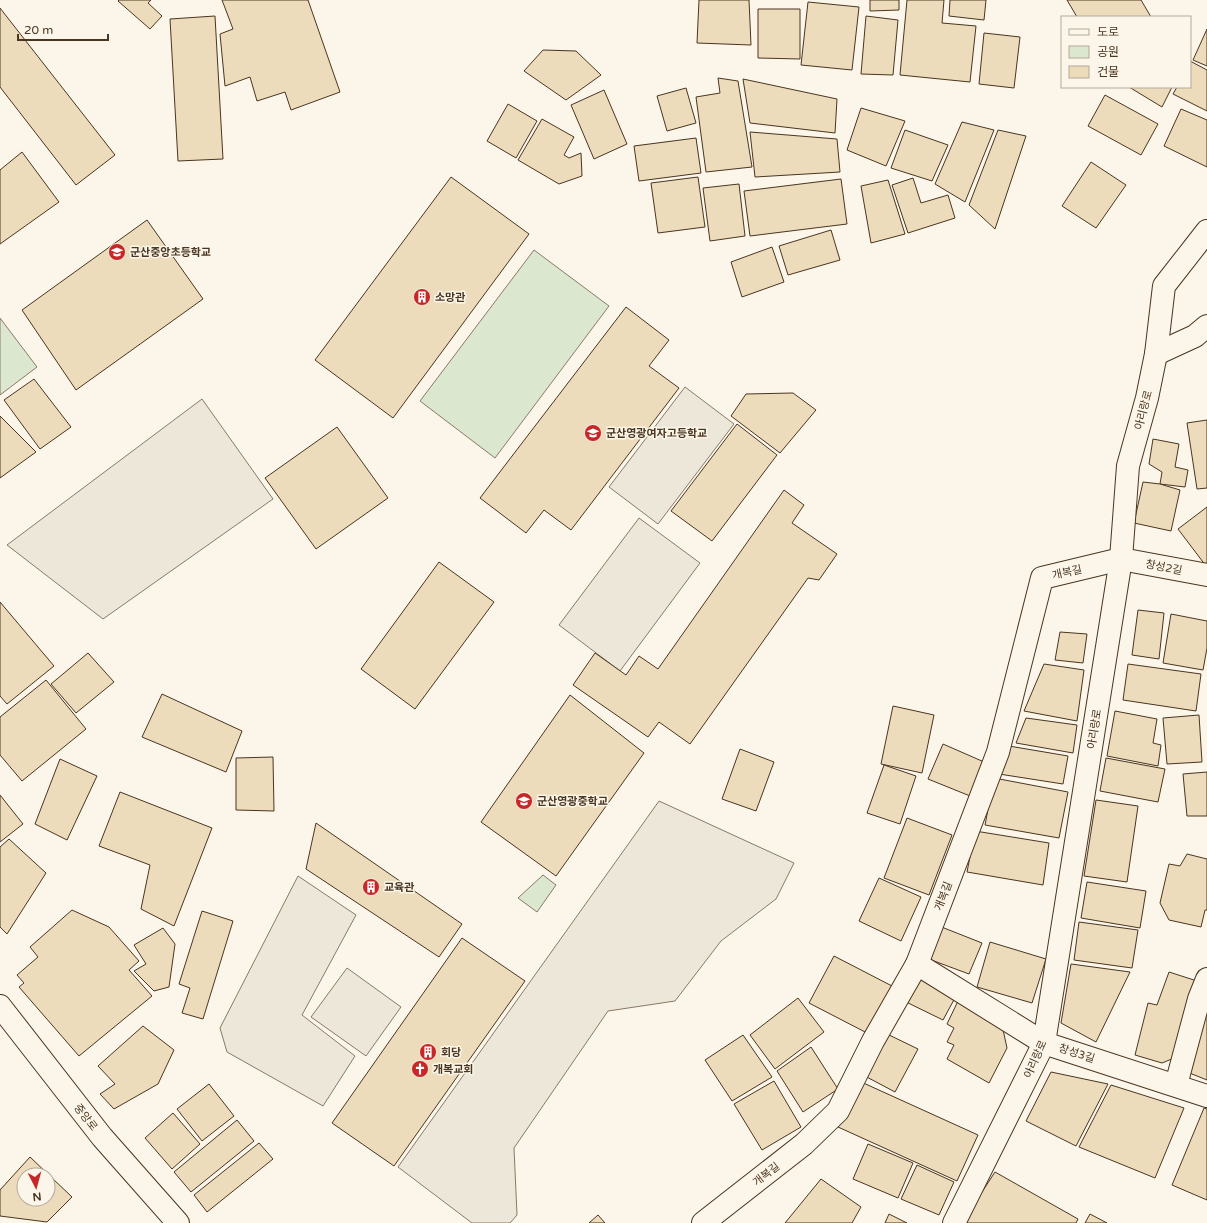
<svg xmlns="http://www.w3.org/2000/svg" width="1207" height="1223" font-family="'Varela Round','Noto Sans KR',sans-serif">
<rect width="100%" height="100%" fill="#fbf6e9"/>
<g fill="#dce7d0" stroke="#887966">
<path d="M534,250L609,306L495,458L420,401Z"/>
<path d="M0,318L37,367L0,395Z"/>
<path d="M543,875L556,885L537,912L518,898Z"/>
</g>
<g fill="#ede7d9" stroke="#887966">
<path d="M685,387L734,424L658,524L609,487Z"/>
<path d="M202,399L273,499L103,619L7,545Z"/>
<path d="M639,518L700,563L620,671L559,625Z"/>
<path d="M659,801L794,863L776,899L721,941L675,1001L608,1011L514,1148L517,1215L510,1223H472L398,1167Z"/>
<path d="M298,876L356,915L302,1015L355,1056L323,1106L227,1052L220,1028Z"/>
<path d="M347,968L401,1007L366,1056L311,1017Z"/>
</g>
<g fill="#ecdcbc" stroke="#4a3520" fill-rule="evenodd">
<path d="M119,0H151L148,3L162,16L150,29L118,1Z"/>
<path d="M222,0H308L340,92L291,110L285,92L257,101L250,77L225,86L220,34L233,29Z"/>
<path d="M699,0H749L751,45L697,43Z"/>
<path d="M870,0H899V10L870,11Z"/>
<path d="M907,0H944L942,23L976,26L970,82L900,75Z"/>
<path d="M950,0H986L984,20L949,16Z"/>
<path d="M1067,0H1141L1151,17H1077Z"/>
<path d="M808,2L859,7L852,70L801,65Z"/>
<path d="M0,8L115,155L76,185L0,87Z"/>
<path d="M758,9H800V59L758,58Z"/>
<path d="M215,16L223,159L178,161L170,19Z"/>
<path d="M866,16L898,20L893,75L861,74Z"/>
<path d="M1207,29V66L1193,60Z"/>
<path d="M984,33L1020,37L1014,88L979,84Z"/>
<path d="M543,50L576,51L601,75L566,100L524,71Z"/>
<path d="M1190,61L1207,70V111L1173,94L1177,87H1190Z"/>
<path d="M718,78L738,81L752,167L706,172L696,97L720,93Z"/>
<path d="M743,79L837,99L835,133L750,123Z"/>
<path d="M1129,87H1172L1162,107Z"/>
<path d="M686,88L696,123L667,131L657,96Z"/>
<path d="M604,90L627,144L594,159L571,105Z"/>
<path d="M1105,95L1158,124L1141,155L1088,126Z"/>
<path d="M508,104L537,121L516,158L487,141Z"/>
<path d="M861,108L905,121L886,166L847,150Z"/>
<path d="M1181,109L1207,120V167L1164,146Z"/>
<path d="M542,119L574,137L564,155L569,158L581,153L582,176L559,184L518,160Z"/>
<path d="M962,122L994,130L965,202L935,184Z"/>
<path d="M905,130L948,145L932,181L891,168Z"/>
<path d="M998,130L1026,136L995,229L969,205Z"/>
<path d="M750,132L837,139L840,172L755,177Z"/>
<path d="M696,138L701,173L639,181L634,146Z"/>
<path d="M22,152L59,202L0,244V170Z"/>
<path d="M1091,162L1126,185L1096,228L1062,206Z"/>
<path d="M451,177L529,234L393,418L315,360Z"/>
<path d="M698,177L705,227L658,233L651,183Z"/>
<path d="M913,178L921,203L948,195L955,218L908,233L892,185Z"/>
<path d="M841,179L847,224L750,236L744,191Z"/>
<path d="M888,180L905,234L871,243L861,186Z"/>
<path d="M739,184L745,236L710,241L703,188Z"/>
<path d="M147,220L203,299L76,390L22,310Z"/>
<path d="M831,230L840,260L788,275L779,246Z"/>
<path d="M772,247L784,282L742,297L731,262Z"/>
<path d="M626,307L669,340L649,366L679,388L571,530L544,510L526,533L480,498Z"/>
<path d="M34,379L71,427L40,449L4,400Z"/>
<path d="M793,393L816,410L780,453L731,416L746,394Z"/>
<path d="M0,416L36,452L0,478Z"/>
<path d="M1207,420V488L1197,489L1187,423Z"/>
<path d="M737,424L777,455L712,541L671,511Z"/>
<path d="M337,427L388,498L316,549L265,478Z"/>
<path d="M1153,439L1179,444L1175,467L1188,470L1185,487L1160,484L1162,472L1149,464Z"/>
<path d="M1143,482L1160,484L1180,490L1171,531L1134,523Z"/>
<path d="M784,490L804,505L792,523L837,554L819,580L808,578L690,744L659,722L648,737L573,685L595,653L626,675L639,656L658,669Z"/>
<path d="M1207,507V565L1206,566L1178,529Z"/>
<path d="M439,562L494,602L415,709L361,669Z"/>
<path d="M0,602L54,666L7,704L0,696Z"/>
<path d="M1138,610L1164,613L1159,659L1132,655Z"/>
<path d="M1171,614L1207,621V648L1203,670L1163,663Z"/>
<path d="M1060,632L1087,634L1083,663L1055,660Z"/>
<path d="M88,653L114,682L76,713L51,684Z"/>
<path d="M1044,664L1084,670L1077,721L1024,711Z"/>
<path d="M1128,664L1201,674L1196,711L1123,700Z"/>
<path d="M46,680L86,729L22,781L0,755V717Z"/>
<path d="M162,694L242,731L226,772L142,737Z"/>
<path d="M570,695L644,753L556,876L481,822Z"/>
<path d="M893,706L934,715L922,773L881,764Z"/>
<path d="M1115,711L1157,719L1153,743L1161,745L1158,766L1107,756Z"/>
<path d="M1199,715L1202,762L1167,764L1163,718Z"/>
<path d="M1026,718L1077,725L1073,753L1016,743Z"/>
<path d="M943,744L991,765L975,798L928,779Z"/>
<path d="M1003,745L1068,756L1063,784L999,774Z"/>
<path d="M740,749L774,762L756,811L722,799Z"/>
<path d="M273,757L274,811L236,810V758Z"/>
<path d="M1106,758L1165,769L1158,802L1100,791Z"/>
<path d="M60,759L97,776L67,840L35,824Z"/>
<path d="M884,765L916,776L900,824L867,813Z"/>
<path d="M1207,772V816H1187L1183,774Z"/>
<path d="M994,778L1068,792L1059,838L985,825Z"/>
<path d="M120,792L212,828L174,926L141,909L150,865L99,846Z"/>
<path d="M0,795L23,824L0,842Z"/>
<path d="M1096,800L1138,806L1127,882L1084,876Z"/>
<path d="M907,818L952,835L929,895L884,878Z"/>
<path d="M316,823L462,924L439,957L306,869Z"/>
<path d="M975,831L1049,843L1043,885L967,872Z"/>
<path d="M9,839L46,873L7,934L0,927V847Z"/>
<path d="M1187,854L1207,859V910H1205L1201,927L1169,920L1160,903L1169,864L1180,866Z"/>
<path d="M879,878L921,897L901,941L859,921Z"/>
<path d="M1087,882L1146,891L1140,928L1081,918Z"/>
<path d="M72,910L109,927L139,961L129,970L152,996L79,1056L19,987L24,983L17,975L38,957L30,947Z"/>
<path d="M202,911L233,921L203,1019L182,1013L190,988L179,984Z"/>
<path d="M1079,922L1138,930L1132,968L1074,960Z"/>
<path d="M939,926L982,943L969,974L926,958Z"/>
<path d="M163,928L175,944L169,987L154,991L134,971L146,964L134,945Z"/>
<path d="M462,938L525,981L394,1166L332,1123Z"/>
<path d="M990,942L1046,959L1032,1003L977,987Z"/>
<path d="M834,956L892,986L867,1033L809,1003Z"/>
<path d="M1071,964L1130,972L1096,1042L1061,1023Z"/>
<path d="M1169,972L1197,981L1179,1056L1162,1063L1135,1055L1148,1003L1157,1005Z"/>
<path d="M915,976L956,996L943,1020L902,1000Z"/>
<path d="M798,998L824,1032L775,1069L750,1035Z"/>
<path d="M958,1001L1002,1025L1007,1048L989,1083L947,1059L954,1045L947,1042L954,1028L947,1024Z"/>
<path d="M1207,1011V1080L1187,1072Z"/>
<path d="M143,1026L174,1050L158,1084L114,1109L100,1094L115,1084L98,1066Z"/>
<path d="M885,1033L918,1049L895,1092L863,1075Z"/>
<path d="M743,1035L772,1077L732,1101L705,1060Z"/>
<path d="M811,1047L838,1089L803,1112L777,1071Z"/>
<path d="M1051,1072L1108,1084L1076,1146L1026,1121Z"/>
<path d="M774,1081L801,1127L762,1150L734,1104Z"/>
<path d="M859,1081L978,1135L957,1181L838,1127Z"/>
<path d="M209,1084L234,1116L202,1141L177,1109Z"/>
<path d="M1111,1085L1184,1108L1155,1178L1079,1147Z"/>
<path d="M1204,1108L1207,1109V1200L1172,1185Z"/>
<path d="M173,1113L200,1144L172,1169L145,1138Z"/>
<path d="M237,1120L254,1141L191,1192L174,1172Z"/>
<path d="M259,1143L273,1159L207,1212L194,1195Z"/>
<path d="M868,1144L913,1163L898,1198L853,1179Z"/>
<path d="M30,1157L72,1197L47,1222L0,1216V1190ZM24,1175H48V1199H24Z"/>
<path d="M917,1165L954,1182L939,1215L901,1199Z"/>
<path d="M995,1172L1078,1219L1076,1223H966L963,1221Z"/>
<path d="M821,1179L861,1207L852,1223H785Z"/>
<path d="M889,1214L907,1223H885Z"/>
<path d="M1090,1214L1107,1223H1085Z"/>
<path d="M598,1215L605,1223H589Z"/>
</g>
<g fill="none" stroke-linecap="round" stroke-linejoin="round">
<g stroke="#4a3520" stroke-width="24">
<g id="minor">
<path d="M1156,354L1195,336L1207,326"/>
<path d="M917,964L1044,1043L1207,1096"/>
<path d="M1176,1085L1199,999L1207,979"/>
<path d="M703,1223L804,1144L838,1111L873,1041L917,964L998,752L1042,578L1121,559L1207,575"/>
<path d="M954,1223L1044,1043L1121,559L1128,466L1147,398L1156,354L1164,286L1207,231"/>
</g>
</g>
<g stroke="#4a3520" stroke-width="24">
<path id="major" d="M0,1006L102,1137L178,1223"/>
</g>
<use href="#minor" stroke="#fbf6e9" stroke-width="22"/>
<use href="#major" stroke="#fbf6e9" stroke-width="22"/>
</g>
<defs>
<g id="school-disc" transform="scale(0.9)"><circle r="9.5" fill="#c62828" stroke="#fbf6e9"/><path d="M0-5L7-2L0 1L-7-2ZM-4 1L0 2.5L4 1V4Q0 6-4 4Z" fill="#fff"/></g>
<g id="building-disc" transform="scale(0.9)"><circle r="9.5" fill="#c62828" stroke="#fbf6e9"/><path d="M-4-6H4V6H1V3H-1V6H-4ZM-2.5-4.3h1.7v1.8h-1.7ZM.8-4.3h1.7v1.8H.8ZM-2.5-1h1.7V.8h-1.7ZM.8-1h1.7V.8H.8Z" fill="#fff"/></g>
<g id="church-disc" transform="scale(0.9)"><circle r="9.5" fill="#c62828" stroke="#fbf6e9"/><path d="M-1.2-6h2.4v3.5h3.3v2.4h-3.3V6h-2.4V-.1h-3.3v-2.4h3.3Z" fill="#fff"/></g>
</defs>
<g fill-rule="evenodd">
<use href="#school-disc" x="117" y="252"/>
<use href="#building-disc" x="422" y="297"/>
<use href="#school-disc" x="593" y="433"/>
<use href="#school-disc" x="524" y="801"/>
<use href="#building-disc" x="371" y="887"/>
<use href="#building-disc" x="428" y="1052"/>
<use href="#church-disc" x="420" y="1069"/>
</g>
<g text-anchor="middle" stroke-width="3" stroke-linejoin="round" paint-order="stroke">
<g font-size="11" font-weight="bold" fill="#4a3520" stroke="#fbf6e9" text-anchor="start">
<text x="130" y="256">군산중앙초등학교</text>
<text x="435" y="301">소망관</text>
<text x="606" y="437">군산영광여자고등학교</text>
<text x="537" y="805">군산영광중학교</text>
<text x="384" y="891">교육관</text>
<text x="441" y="1056">회당</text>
<text x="433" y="1073">개복교회</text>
</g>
<g font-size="11" fill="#4a3520" stroke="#fbf6e9">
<text transform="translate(1143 410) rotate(-75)" y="4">아리랑로</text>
<text transform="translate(1164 567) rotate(11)" y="4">창성2길</text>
<text transform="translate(1067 572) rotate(-13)" y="4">개복길</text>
<text transform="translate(1094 729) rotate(-81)" y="4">아리랑로</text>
<text transform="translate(943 896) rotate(-69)" y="4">개복길</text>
<text transform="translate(1077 1053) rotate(18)" y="4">창성3길</text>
<text transform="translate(1035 1059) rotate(-66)" y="4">아리랑로</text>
<text transform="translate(86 1117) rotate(52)" y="4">중앙로</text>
<text transform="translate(766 1174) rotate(-38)" y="4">개복길</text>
</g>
</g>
<rect x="1061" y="16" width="130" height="72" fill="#fbf6e9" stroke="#b4a999"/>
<rect x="1069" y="29" width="20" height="6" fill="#fbf6e9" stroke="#b4a999"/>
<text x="1097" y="36" font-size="12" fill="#4a3520">도로</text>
<rect x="1069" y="46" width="20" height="12" fill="#dce7d0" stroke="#b4a999"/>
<text x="1097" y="56" font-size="12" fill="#4a3520">공원</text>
<rect x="1069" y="66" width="20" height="12" fill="#ecdcbc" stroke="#b4a999"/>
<text x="1097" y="76" font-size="12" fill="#4a3520">건물</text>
<g transform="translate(36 1187) rotate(174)"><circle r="19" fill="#fbf6e9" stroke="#b4a999"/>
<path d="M0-3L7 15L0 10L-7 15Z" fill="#c62828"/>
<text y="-6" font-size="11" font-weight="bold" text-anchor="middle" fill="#4a3520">N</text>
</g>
<path d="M18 34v6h90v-6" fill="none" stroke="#4a3520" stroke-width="2"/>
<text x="24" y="34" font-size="12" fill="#4a3520" stroke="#fbf6e9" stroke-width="3" paint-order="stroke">20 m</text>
</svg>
